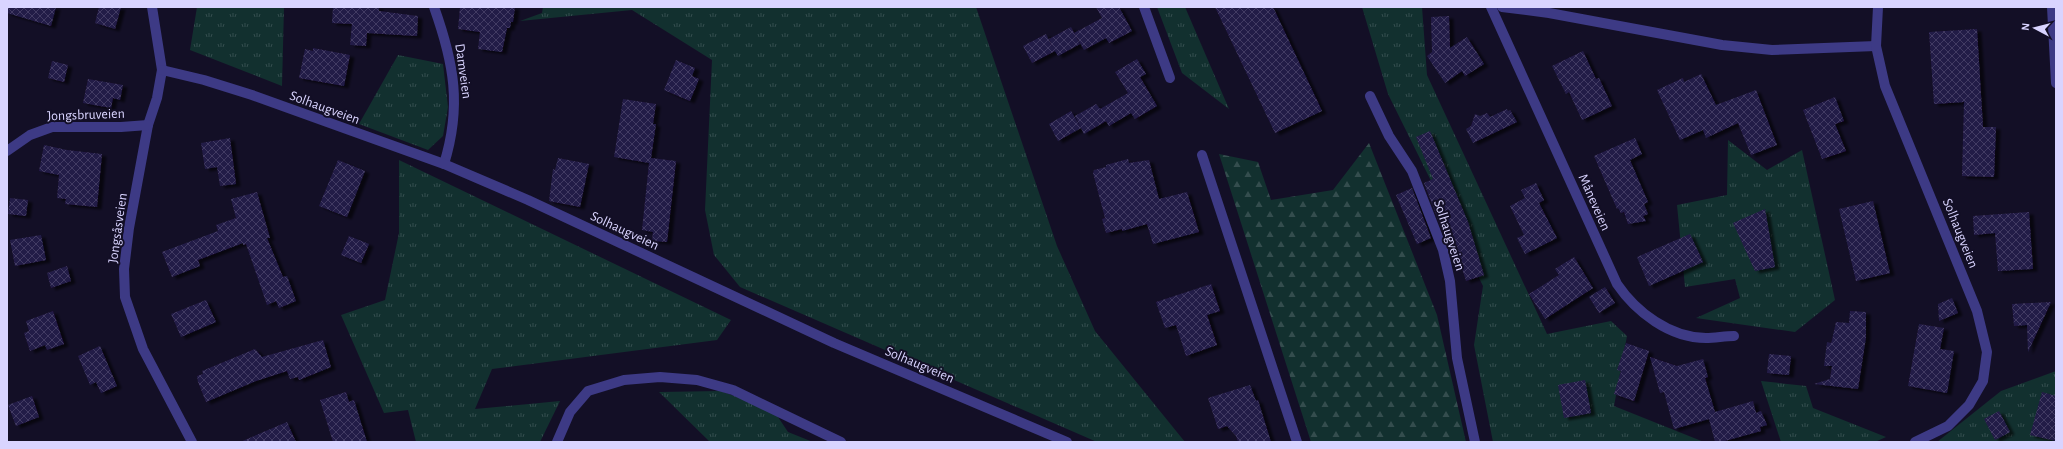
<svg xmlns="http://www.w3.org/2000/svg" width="2063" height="449" font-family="'Alegreya Sans',sans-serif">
<defs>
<pattern id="grass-tufts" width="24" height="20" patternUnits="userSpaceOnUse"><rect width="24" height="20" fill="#12302f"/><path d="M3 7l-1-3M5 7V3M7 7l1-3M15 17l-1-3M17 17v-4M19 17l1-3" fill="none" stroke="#344d4e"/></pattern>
<pattern id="forest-firs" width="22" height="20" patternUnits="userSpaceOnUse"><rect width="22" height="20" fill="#12302f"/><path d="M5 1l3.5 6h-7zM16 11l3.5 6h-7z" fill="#344d4e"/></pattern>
<pattern id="building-cross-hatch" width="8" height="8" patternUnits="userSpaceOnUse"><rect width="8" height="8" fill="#241b47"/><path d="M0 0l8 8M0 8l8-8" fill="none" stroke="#433b63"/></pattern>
<filter id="shadow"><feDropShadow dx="4.5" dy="2.5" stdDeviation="1" flood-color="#0009"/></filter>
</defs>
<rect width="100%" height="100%" fill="#130f26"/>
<g fill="url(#grass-tufts)">
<path d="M197,7H284L282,86L190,50Z"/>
<path d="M543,7H976L1057,246L1095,331L1185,442H1097L740,287L714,255L705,210L712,60L632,10L520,21L542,13Z"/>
<path d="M1157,7H1185L1229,109L1182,73Z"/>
<path d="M1362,7H1422L1427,75L1547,334L1611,321L1627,336L1614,406L1704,442H1493L1474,345L1483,286L1388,94Z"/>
<path d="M398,55L443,64L448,107L443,136L428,150L359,124Z"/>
<path d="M1728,140L1767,170L1802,150L1835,300L1795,332L1696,318L1740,298L1735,279L1685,287L1677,205L1727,195Z"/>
<path d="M399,160L731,320L717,340L492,369L475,409L560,401L540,442H416L408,410L384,413L341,315L385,300L399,233Z"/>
<path d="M2056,371V442H1937L2001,391Z"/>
<path d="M1761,381L1806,386L1813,408L1886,437L1875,442H1781Z"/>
<path d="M721,391L774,411L788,432L813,442H710L659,392Z"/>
</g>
<path fill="url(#forest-firs)" d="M1369,143L1437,315L1466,442H1311L1219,154L1258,162L1271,200L1333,190Z"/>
<g fill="url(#building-cross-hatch)" filter="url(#shadow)">
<path d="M7,7H56L51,26L7,13Z"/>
<path d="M99,7H121L115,29L95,23Z"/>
<path d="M333,7H379V11L418,16L417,36L367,33L366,46L350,45L352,24L332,23Z"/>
<path d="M460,7H515L513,22H511L510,28H507L502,52L478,49L480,32L458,29Z"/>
<path d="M1096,7H1119L1132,31L1109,43L1106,38L1084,50L1074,33L1102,18Z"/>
<path d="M1215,7H1273L1322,111L1275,133Z"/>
<path d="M1449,16L1450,48L1467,37L1484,64L1465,76L1462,71L1445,83L1427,56L1432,52L1431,17Z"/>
<path d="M1071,27L1080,44L1058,56L1055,51L1032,63L1023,46L1046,34L1053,48L1049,39Z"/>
<path d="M1977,29L1983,127H1996L1994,177L1962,176L1964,102L1934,104L1929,32Z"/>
<path d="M313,48L350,55L344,86L299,78L305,49L313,51Z"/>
<path d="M1583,51L1596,79L1599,78L1612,106L1582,120L1569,92L1566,94L1552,66Z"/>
<path d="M1137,59L1146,74L1140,77L1157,106L1135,119L1131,113L1109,126L1106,121L1084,134L1075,116L1096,104L1100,109L1128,93L1115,72Z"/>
<path d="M676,60L695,68L692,76L699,79L690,101L664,90Z"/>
<path d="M52,61L68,65L64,82L48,78Z"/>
<path d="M1701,74L1716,105L1756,90L1777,145L1751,155L1738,123L1706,138L1703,130L1680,140L1657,90L1683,78L1684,82Z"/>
<path d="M88,79L123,85L120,100L113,98L111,108L83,103Z"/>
<path d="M1835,97L1844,121L1835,124L1846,151L1822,159L1803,110Z"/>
<path d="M623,99L656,104L653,124H656L651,158L676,161L667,242L652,241L653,232L642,230L649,163L614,157Z"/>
<path d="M1507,109L1508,111L1510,110L1517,122L1473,143L1466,129L1471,126L1475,114L1480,116L1487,113L1490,117Z"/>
<path d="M1071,111L1081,128L1058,141L1049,124Z"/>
<path d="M1430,131L1468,222L1484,275L1466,281L1450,230L1443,233L1424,183L1433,179L1416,137Z"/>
<path d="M230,138L236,184L220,186L217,167L205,169L201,143Z"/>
<path d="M1635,138L1642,154L1630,160L1648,202L1644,204L1648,214L1643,216L1646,221L1628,224L1624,212L1621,213L1618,208L1617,209L1594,156Z"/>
<path d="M44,145L67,150L102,154L97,207L65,204L66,199L57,198L59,175L39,171Z"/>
<path d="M558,158L589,164L580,207L549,201L553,169L555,170Z"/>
<path d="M1128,159L1129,163L1149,160L1159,199L1187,192L1199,232L1153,244L1147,224L1122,231V229L1106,233L1102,219L1105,218L1093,173L1094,170L1106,167V165Z"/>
<path d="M338,160L365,171L347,217L319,206Z"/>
<path d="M1536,183L1544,200L1539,203L1557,238L1525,254L1517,238L1524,235L1510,206L1525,198L1521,190Z"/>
<path d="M1412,188L1431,238L1417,244L1396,195Z"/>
<path d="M257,192L270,238H267L283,277L287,276L296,301L279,308L276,301L267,305L246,244L243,245V243L198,260L200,266L172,277L162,252L218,231L216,225L236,218L231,199Z"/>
<path d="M10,198L28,200L26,216L8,214Z"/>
<path d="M1873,201L1890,273L1856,281L1839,209Z"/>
<path d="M1765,209L1775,267L1755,271L1733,223Z"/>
<path d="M2029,212L2033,269L1998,271L1995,233L1974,235L1973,216Z"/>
<path d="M1690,234L1703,262L1649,286L1637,257Z"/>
<path d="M41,235L46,260L15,266L10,240Z"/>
<path d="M349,236L369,244L361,263L341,255Z"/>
<path d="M1574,257L1593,288L1545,319L1529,294L1559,275L1555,269Z"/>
<path d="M67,266L71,281L51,288L47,273Z"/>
<path d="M1211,284L1220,311L1207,315L1217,345L1186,356L1176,325L1165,328L1156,302Z"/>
<path d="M1605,287L1615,303L1599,313L1589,297Z"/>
<path d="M1952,298L1958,313L1939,321L1938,304Z"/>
<path d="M206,300L216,322L181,337L171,314Z"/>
<path d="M2051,302L2028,352L2027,325L2014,326L2012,304Z"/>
<path d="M53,311L64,344L47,350L45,345L30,351L24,333L29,331L26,321Z"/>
<path d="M1850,311L1866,312V337L1858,389L1814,384L1830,379L1832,366H1824L1827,342L1831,343L1832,340L1836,322L1849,323Z"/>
<path d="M1919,324L1944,328L1940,349L1954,351L1947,393L1908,386Z"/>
<path d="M323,340L331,367L299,380L298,377L290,379L287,371L256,381L206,402L198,382L197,376L203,374L202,371L255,349L262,357Z"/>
<path d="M1626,343L1649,351L1634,401L1614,394L1621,371L1617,370Z"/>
<path d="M100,346L117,386L101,393L96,382L90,385L78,356Z"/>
<path d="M1769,354L1791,356L1789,375L1767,373Z"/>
<path d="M1650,357L1677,366L1703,359L1708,377L1705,378L1715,412L1753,401L1756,413L1761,411L1767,425L1760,427L1761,431L1721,442H1715L1709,419L1674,429L1664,392L1660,393Z"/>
<path d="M1585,380L1591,413L1564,418L1558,385Z"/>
<path d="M1250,385L1256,401L1258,400L1271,442H1238L1236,436L1227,426L1218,429L1208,398Z"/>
<path d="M346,392L349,402L354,400L367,442H333L320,400Z"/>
<path d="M2042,392L2056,396V441L2030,435Z"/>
<path d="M32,396L39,417L16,426L8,405Z"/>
<path d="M1999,411L2010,432L1995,440L1984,419Z"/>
<path d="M287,422L296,442H240Z"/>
</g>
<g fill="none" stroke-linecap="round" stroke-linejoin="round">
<g stroke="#3d3a85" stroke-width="10">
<path d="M152,7L162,70L157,98L148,125L129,228L124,269L125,297L143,349L192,442"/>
<path d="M434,7C454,63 462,106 444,164"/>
<path d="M1144,7L1170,78"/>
<path d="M1491,7L1617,284C1636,312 1670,338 1706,338C1715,338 1725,336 1734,336"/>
<path d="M1502,7L1549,13L1722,45L1772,50L1876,46"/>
<path d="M1878,7L1876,46L1885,86L1977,311L1987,352L1983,381L1969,405L1948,426L1915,442"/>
<path d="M2052,7L2056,83"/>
<path d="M162,70L204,80L252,95L444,164L528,200L834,343L1067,442"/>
<path d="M1370,96L1389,136L1412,171L1443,250L1450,281L1457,358L1475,442"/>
<path d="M7,151L30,135L52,127H121L148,125"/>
<path d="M1202,155L1297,442"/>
<path d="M557,442L570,412L588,391L624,380L660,377L697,380L733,390L841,442"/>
</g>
</g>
<g text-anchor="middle" stroke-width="4" stroke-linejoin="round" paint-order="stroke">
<g font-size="14" fill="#d9d4ff" stroke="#130f26">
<text transform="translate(464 71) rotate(82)" y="5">Damveien</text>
<text transform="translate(325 107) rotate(20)" y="5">Solhaugveien</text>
<text transform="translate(86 114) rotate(-2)" y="5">Jongsbruveien</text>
<text transform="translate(1595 202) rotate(66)" y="5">Måneveien</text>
<text transform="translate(117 228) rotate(-82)" y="5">Jongsåsveien</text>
<text transform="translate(625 230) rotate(25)" y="5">Solhaugveien</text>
<text transform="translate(1961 233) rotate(68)" y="5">Solhaugveien</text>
<text transform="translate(1450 235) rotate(72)" y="5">Solhaugveien</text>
<text transform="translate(920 364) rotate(23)" y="5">Solhaugveien</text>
</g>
</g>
<rect width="2063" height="449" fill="none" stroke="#d9d4ff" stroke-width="16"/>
<g transform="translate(2035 28) rotate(277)" stroke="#130f26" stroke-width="3" paint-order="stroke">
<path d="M0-3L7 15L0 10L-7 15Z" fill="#d9d4ff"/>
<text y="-6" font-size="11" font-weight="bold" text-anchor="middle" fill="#d9d4ff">N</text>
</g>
</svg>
